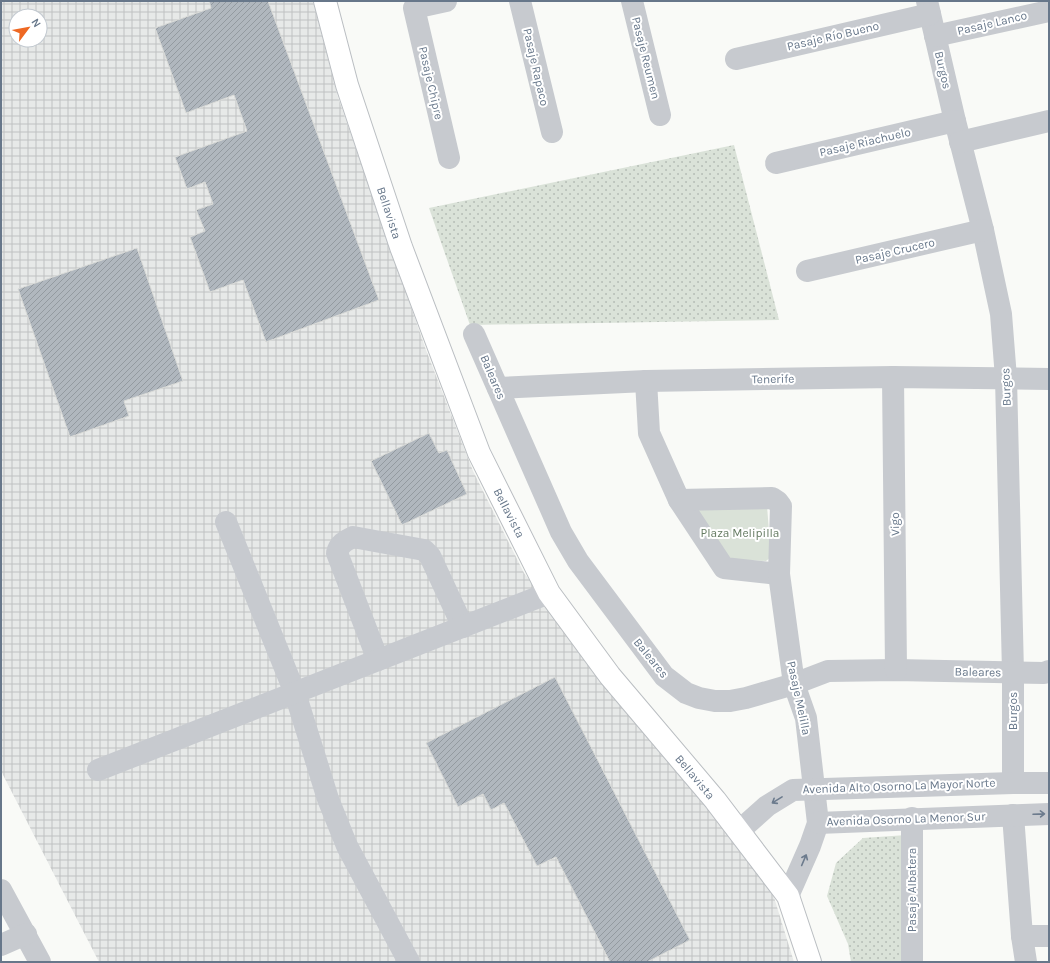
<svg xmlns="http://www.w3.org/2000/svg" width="1050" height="963" font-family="Karla,sans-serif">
<defs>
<pattern id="industrial-grid" width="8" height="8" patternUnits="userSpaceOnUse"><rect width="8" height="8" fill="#e7e9e8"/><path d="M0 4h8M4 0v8" fill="none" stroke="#bfc2c2"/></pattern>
<pattern id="grass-dots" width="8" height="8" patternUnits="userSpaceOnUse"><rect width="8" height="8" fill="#dae2d8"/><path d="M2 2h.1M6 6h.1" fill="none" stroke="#b5bcb5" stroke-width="1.8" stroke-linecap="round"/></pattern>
<pattern id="building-hatch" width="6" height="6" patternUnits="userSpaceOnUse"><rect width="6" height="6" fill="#b0b7be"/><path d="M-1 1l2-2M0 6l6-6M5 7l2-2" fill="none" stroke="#939aa0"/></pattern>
</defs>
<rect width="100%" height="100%" fill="#f9faf7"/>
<path fill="url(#industrial-grid)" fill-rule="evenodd" d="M1,1H313L338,97L426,350L473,471L524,573L769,881L794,962H99L1,771ZM16,16H40V40H16Z"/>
<g fill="url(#grass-dots)">
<path d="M734,145L779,320L470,325L429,208Z"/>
<path d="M921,834L918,962H851L848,944L827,896L836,863L863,838Z"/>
</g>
<path fill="#dae2d8" d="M698,506H767L771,557L766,561L726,559L694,511Z"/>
<g fill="url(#building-hatch)" stroke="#dbdcd9">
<path d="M209,1H268L379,300L266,342L243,280L210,292L190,237L205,231L196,210L213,204L205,182L187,189L175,157L247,131L234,95L186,113L155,28L211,8Z"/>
<path d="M137,248L183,381L124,401L129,416L70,437L18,289Z"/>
<path d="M429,433L439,453L447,450L467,494L402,525L371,461Z"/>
<path d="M555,677L690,940L647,962H610L556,857L537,866L504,803L491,810L483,794L458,807L426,743Z"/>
</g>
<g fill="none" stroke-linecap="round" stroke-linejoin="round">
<g stroke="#babec2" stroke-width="24">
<path id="major" d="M325,1L347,85L401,247L479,453L549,593L610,676L715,800L788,896L810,962"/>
</g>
<g stroke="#c7cacf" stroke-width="22">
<path d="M446,1L414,8L449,158"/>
<path d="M520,1L552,132"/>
<path d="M632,1L660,115"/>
<path d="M927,1L955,121L983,230L1001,314L1006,378L1013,673V783"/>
<path d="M935,36L1049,11"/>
<path d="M736,59L930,14"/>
<path d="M960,142L1049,121"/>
<path d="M776,163L955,121"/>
<path d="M807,271L983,230"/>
<path d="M474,334L561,532L578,561L664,676L686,693L699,698L715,701H730L746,698L794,684L828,671L896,670L1044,673L1049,671"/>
<path d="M893,377L896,670"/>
<path d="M646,381L649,433L679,500L724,568L779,574"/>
<path d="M498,388L646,381L893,377L1049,379"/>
<path d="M679,500L772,498L778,502L781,506L779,574L794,684L806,718L818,823L810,846L788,896"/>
<path d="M226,522L295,693L328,799L347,846L409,962"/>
<path d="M378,660L337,553C339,544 345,541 353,537L424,550L430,556L463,627"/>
<path d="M98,770L549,593"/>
<path d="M1013,815L1022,936L1026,962"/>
<path d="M818,823L1049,814"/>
<path d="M739,831L767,806L793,790L1013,783H1049"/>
<path d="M1,890L40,962"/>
<path d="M1022,936H1049"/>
<path d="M1,945L26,934"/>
<path d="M912,962V818"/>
</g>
<use href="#major" stroke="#fff" stroke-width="22"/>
</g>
<defs><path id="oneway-shaft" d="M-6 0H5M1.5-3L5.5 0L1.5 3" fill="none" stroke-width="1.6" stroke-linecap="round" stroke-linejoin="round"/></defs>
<g stroke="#6c7b8d">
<use href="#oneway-shaft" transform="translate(777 800) rotate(148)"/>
<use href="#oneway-shaft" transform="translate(1039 814) rotate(-2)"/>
<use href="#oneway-shaft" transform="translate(804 860) rotate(-67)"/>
</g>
<g text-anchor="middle" stroke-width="4" stroke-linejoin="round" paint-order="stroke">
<g font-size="12" fill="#67778a" stroke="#fff">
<text transform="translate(992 23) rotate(-13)" y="4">Pasaje Lanco</text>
<text transform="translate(833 36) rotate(-13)" y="4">Pasaje Río Bueno</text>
<text transform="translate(646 58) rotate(76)" y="4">Pasaje Reumen</text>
<text transform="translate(536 67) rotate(77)" y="4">Pasaje Rapaco</text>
<text transform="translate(943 70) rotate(77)" y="4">Burgos</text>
<text transform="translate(431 83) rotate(77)" y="4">Pasaje Chipre</text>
<text transform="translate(865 142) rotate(-13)" y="4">Pasaje Riachuelo</text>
<text transform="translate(389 213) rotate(72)" y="4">Bellavista</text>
<text transform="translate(895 251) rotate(-13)" y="4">Pasaje Crucero</text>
<text transform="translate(493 377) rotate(67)" y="4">Baleares</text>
<text transform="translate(773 379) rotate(-1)" y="4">Tenerife</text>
<text transform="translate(1006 387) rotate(-92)" y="4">Burgos</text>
<text transform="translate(509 513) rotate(63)" y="4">Bellavista</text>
<text transform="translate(895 524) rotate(-91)" y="4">Vigo</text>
<text transform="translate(651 658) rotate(51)" y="4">Baleares</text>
<text transform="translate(978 672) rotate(1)" y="4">Baleares</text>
<text transform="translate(799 698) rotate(78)" y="4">Pasaje Melilla</text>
<text transform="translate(1013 711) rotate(-90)" y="4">Burgos</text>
<text transform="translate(695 777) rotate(50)" y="4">Bellavista</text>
<text transform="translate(899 786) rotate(-2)" y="4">Avenida Alto Osorno La Mayor Norte</text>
<text transform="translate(906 819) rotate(-2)" y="4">Avenida Osorno La Menor Sur</text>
<text transform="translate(912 890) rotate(-90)" y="4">Pasaje Albatera</text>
</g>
<g font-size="12" fill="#657b62" stroke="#fff">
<text x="740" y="537">Plaza Melipilla</text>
</g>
</g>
<rect width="1050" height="963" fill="none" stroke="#67778a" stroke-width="4"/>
<g transform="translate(28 28) rotate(58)"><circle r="19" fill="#ffffff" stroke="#c2c9d0"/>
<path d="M0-3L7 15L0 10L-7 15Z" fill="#ee6823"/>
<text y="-6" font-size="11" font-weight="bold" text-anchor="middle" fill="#67778a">N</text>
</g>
</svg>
